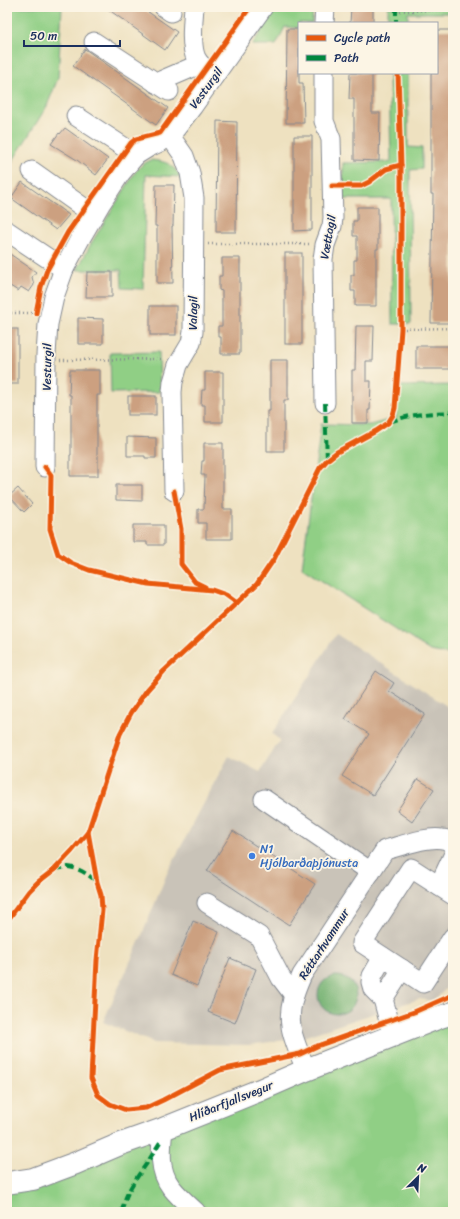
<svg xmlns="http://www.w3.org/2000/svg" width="460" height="1219" font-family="Sriracha,sans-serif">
<rect width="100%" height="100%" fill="#fcf5e5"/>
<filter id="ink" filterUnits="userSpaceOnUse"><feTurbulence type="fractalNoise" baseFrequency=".025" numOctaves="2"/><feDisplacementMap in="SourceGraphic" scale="8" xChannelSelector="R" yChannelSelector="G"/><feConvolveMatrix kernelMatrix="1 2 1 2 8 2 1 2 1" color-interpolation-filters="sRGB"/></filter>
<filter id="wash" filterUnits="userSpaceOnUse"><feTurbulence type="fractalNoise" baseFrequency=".012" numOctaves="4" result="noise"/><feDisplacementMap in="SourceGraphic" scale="16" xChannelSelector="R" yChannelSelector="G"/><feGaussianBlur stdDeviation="0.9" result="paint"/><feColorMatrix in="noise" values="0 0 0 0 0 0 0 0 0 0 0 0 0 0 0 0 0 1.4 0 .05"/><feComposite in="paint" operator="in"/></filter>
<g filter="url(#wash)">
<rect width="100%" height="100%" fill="#eee1c0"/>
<path fill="#c9c3b8" d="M336,634L453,710V981L434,1001L419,999L378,1012L300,1038L248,1045L154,1043L103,1022L140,940L168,871L229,756L260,772L280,740L272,734Z"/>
<g fill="#90cf85" stroke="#567f72">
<path d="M7,7H62L58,78L47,106L7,170Z"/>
<path d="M277,7H313L312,23H299V28L285,27L276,45H252Z"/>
<path d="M388,7H453V13H408V23H388Z"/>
<path d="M389,73H408V147L422,148V169L410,170L411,324H392L391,199H343V163L391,162Z"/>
<path d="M151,160C168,162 171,163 181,177L146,175L143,289L122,288L121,270H77L92,242L136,171L143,164Z"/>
<path d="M159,352L160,392L111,393L110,353Z"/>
<path d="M453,385V655L430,651L302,568L321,424L370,425L396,418L397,386Z"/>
<path d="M453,1019V1212H7V1187Z"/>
</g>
<circle fill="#74b272" stroke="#487068" cx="337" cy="995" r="19"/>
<g id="blocks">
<g fill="#cca080">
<path d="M105,7H141L177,32L165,50Z"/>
<path d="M351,7H373V23H350Z"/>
<path d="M287,29H299V83H303L304,123H286Z"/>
<path d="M437,30H453L452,152V211L453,212L452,323H431L433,194H431V73H437Z"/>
<path d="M85,49L168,108L156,125L73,66Z"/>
<path d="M350,73H372V113H380L379,161L354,160V99H349Z"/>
<path d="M217,121L237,122L236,232H216Z"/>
<path d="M65,128L108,159L96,175L77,160L51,144L59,133L60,134Z"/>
<path d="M294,136H312V230L294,231Z"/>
<path d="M22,182L69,215L56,230L11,198Z"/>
<path d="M156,185H174L173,226H172L173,283H157V226H155Z"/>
<path d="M357,207H378V249H376V306H355V291H351V275H354V260H357V236H353V221H357Z"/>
<path d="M7,252L36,272L32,277L34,285L29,292L21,287L18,291L7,284Z"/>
<rect x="285" y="253" width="17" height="91"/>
<path d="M222,258H240V354H221V337H218V326H222V291L219,290V276H222Z"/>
<path d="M87,272H112V297H86Z"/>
<rect x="150" y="306" width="26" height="29"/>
<path d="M78,318L103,319V344H78Z"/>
<path d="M356,326H374L373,361H366V381H371L370,410H368V423H352V370H355Z"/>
<rect x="7" y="329" width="11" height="55"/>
<rect x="416" y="346" width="37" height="23"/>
<path d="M270,360H288V400H284V451H267V411H270Z"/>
<path d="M70,370H100V395H97V455H98V476H70V455H71V395H69Z"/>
<path d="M205,372H223V422H205V405H201L202,390H205Z"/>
<rect x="128" y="396" width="28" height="19"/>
<path d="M127,437L156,438V458H145V456H127Z"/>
<path d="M204,443H223V509H232V539H206V523H198V509H204L205,475H201L202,461H204Z"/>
<path d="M116,485H142V501L116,500Z"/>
<path d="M18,488L32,504L24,512L9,496Z"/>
<path d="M133,525H164V545H147V542H133Z"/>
<path d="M376,671L394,683L389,691L425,714L373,795L342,776L369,734L345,719Z"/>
<path d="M418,779L434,789L412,822L397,811Z"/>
<path d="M233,831L315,884L289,925L207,871Z"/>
<path d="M193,921L219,932L197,986L171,975Z"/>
<path d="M230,958L256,969L235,1023L208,1012Z"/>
</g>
</g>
</g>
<g filter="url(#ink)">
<use href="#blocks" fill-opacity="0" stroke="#84888f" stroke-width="1"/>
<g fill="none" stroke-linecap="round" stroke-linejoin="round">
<g stroke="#84888f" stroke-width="21">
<g id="minor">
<path d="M164,7L171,12"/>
<path d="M194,7C193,21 190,45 196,58C200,66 207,71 214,76"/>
<path d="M324,23L325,7"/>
<path d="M94,42L169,91"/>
<path d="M324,73V121L331,139L333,218L332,226L325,245L323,259L325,403"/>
<path d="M156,83L200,64"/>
<path d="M76,116L136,155"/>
<path d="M170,136L184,156L190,173L194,198L193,332L191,343L178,365L173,382L172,392L174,491"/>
<path d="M32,171L94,215"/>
<path d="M7,231L64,269"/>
<path d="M45,467L46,355L48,324L54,297L64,269L80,239L101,203L120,174L136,155L149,147L162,141L170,136L193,106L263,7"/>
<path d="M264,799L371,872"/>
<path d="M439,886L453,856"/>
<path d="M453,895L411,868L362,943L423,983L453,937"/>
<path d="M207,903L259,936L281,978L294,995"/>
<path d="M383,957L372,976L371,982L373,989L383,999L393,1036"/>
<path d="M383,999L402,969"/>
<path d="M306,1070C302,1059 292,1038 291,1026C288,1008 295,991 302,975L385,850C401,846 427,836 442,839C447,839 450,842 453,845"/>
<path d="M163,1129C161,1148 158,1170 171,1187C178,1196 187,1204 196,1212"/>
</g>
</g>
<g stroke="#84888f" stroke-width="24">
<path id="major" d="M7,1183L33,1179L76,1163L118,1145L163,1129L260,1090L306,1070L440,1017L453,1013"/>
</g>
<g stroke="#84888f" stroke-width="2.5" stroke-dasharray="1 3" stroke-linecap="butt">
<path d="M396,11L453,10"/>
<path d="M208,244H309"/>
<path d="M7,313H36"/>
<path d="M401,329L453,328"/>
<path d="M60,360L163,359"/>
</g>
<use href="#minor" stroke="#fff" stroke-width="19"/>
<use href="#major" stroke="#fff" stroke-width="22"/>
<g stroke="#00873e" stroke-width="4" stroke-dasharray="8 4" stroke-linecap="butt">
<path d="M396,7V23"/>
<path d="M325,403L327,460"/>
<path d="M390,422C409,414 432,413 453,412"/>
<path d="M55,869C59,869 64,867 68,867C79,868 89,875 97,882"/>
<path d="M122,1212C125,1192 136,1179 147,1163C152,1155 157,1147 162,1139"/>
</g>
<g stroke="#fcf5e5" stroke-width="8">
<g id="cycleway">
<path d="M398,73L401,165V329L395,408L393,415L388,423L376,431L337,452L327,460L320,468L274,559L257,584L164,671L147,690L131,713L120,734L88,832L97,882L101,895L102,910L97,960L91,1078L98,1095L110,1104L126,1110L146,1108L163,1100L220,1070L300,1054L317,1046L414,1012L453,995"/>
<path d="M332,186H361L369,182L386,169L401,165"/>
<path d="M36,313L41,287L47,270L58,250L68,232L131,143L136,139L160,133L250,7"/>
<path d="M45,467L51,475L50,529L58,554L71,563L89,570L148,584L212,590L226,595L237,603"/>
<path d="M174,491L181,529V564L195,582L205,587"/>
<path d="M7,921L29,891L38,882L55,869L72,851L88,832"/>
</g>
</g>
<use href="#cycleway" stroke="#e8590c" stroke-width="5"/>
</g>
</g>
<circle fill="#3f7fe0" stroke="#fcf5e5" stroke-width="1.5" cx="252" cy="856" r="4"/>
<g text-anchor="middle" stroke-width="3.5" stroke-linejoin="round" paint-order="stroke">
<g font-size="12" fill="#1b2f5e" stroke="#fcf5e5">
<text transform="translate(206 88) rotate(-54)" y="4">Vesturgil</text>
<text transform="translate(328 237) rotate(-80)" y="4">Vættagil</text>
<text transform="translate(193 313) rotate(-89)" y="4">Valagil</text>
<text transform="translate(47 367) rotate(-89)" y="4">Vesturgil</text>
<text transform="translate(324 944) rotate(-57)" y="4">Réttarhvammur</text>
<text transform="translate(231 1101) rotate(-22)" y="4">Hlíðarfjallsvegur</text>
</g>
<g font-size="12" fill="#366cbe" stroke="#fcf5e5" text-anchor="start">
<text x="260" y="853">N1<tspan x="260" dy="14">Hjólbarðaþjónusta</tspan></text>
</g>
</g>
<rect width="460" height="1219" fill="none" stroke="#fcf5e5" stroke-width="24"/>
<rect x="298" y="22" width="140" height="52" fill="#fcf5e5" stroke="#a2a6af"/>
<rect x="306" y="35" width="20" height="6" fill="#e8590c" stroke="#a2a6af"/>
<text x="334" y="42" font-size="12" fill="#1b2f5e">Cycle path</text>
<rect x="306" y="55" width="20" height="6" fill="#00873e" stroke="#a2a6af"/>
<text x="334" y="62" font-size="12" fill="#1b2f5e">Path</text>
<g transform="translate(418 1177) rotate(24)" stroke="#fcf5e5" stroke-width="3" paint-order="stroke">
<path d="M0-3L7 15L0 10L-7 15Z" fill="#1b2f5e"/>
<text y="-6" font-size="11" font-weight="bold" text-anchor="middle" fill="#1b2f5e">N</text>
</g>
<path d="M24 40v6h96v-6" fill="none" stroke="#1b2f5e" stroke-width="2"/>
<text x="30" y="40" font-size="12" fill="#1b2f5e" stroke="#fcf5e5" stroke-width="3" paint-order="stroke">50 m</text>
</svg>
